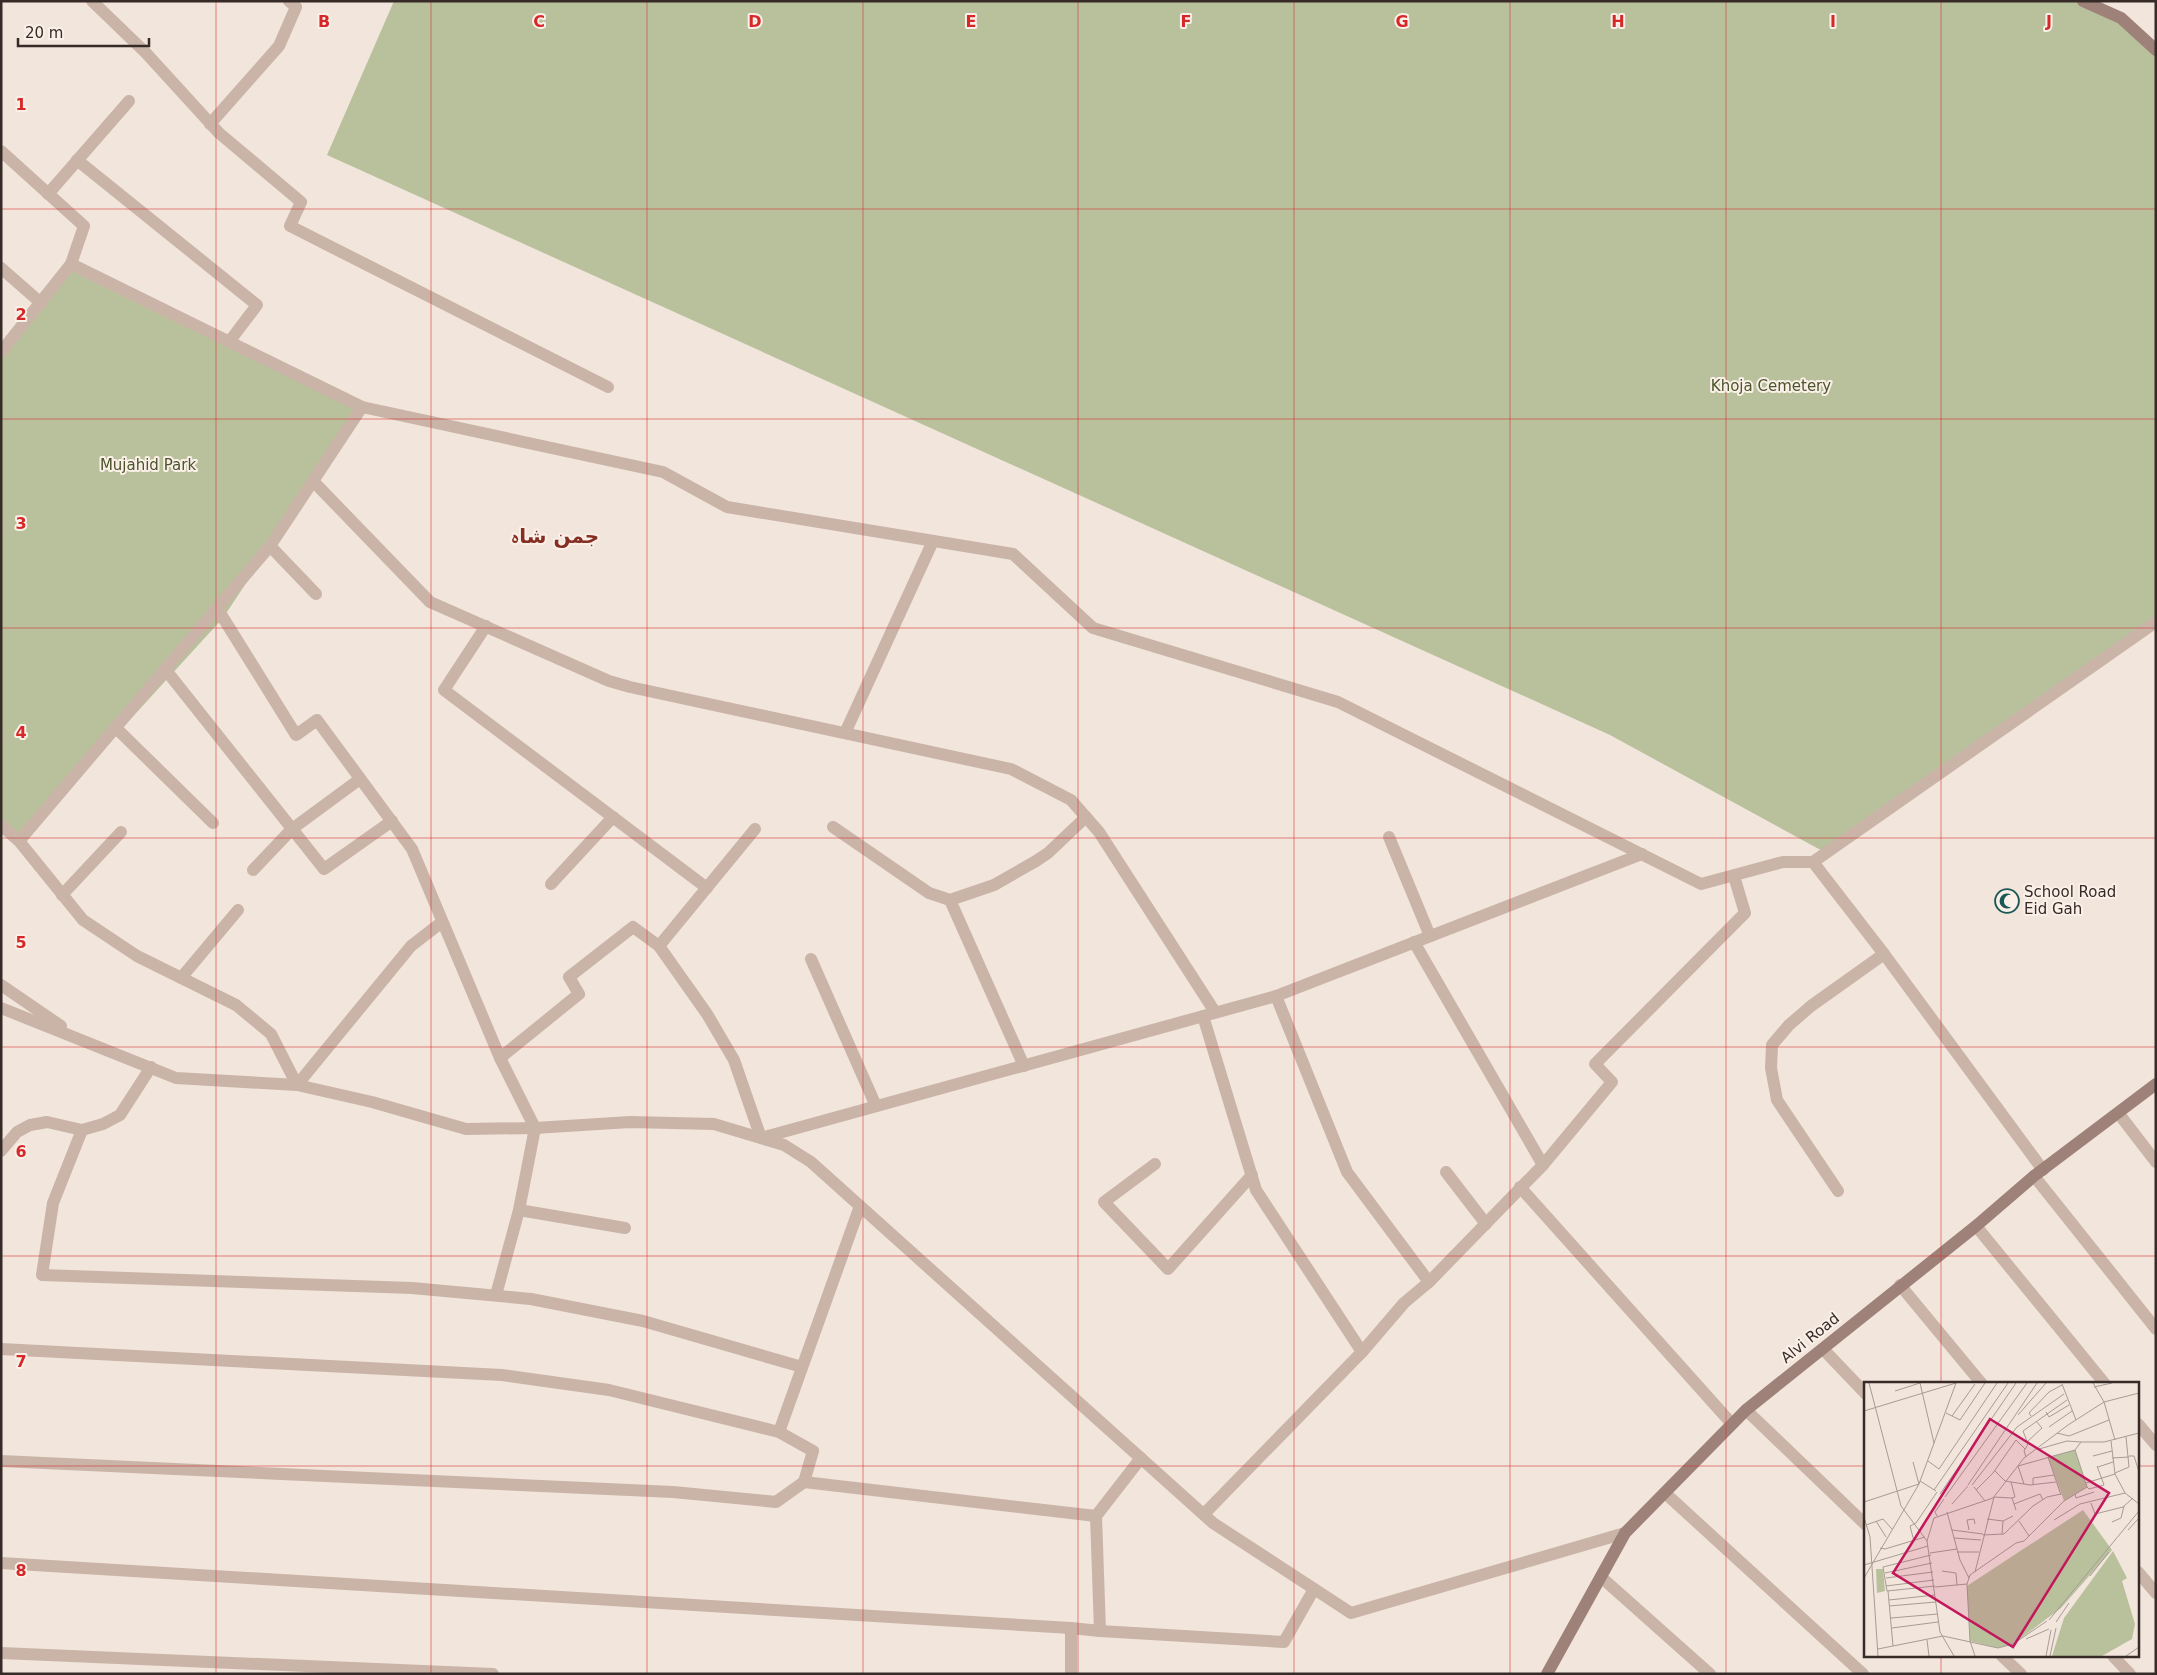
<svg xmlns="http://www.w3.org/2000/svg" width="2157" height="1675" font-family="'DejaVu Sans','Noto Naskh Arabic',sans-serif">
<rect width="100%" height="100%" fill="#f2e5dc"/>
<g fill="#b9c19c">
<path d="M394,1H2080L2121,20L2156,51V623L1828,854L1610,735L327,155Z"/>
<path d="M71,264L362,407L223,618L19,841L1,825V350Z"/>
</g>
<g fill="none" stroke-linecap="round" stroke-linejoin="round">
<g stroke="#cab4a8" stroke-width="12">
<path d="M92,1L146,53L219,133L301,202L290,226L608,387"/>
<path d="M210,124L279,46L296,7L289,1"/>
<path d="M1,151L84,226L71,264"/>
<path d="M77,160L257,305L229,342"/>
<path d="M48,194L129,101"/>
<path d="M1,268L41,303"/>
<path d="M1,352L71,264L362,407L663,472L727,507L1013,554L1093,628L1338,702L1701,884L1783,862H1813L1884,954L2043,1170"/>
<path d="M313,481L430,602L609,681L630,687L1011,769L1071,800L1099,832L1215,1012"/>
<path d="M270,546L316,594"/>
<path d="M217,608L296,735L317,720L412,849L500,1058L535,1128L519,1210L496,1295"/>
<path d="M486,626L444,690L707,888"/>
<path d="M165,669L324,869L392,821"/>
<path d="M115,727L213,823"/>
<path d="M845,733L933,541"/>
<path d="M1,825L19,841L83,920L137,956L236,1005L271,1034L297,1085L411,946L442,922"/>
<path d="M833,827L929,893L950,900L994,885L1036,861L1048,853L1086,817"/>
<path d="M755,829L659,946L707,1014L734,1060L761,1138L1276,996L1642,854"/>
<path d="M1389,837L1430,936"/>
<path d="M19,841L270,546L362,407"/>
<path d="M1813,862L2156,622"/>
<path d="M253,870L292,829L360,779"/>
<path d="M551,884L613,817"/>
<path d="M62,895L121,832"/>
<path d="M950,900L1024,1066"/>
<path d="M1414,942L1543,1165"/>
<path d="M811,959L876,1106"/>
<path d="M181,978L238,910"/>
<path d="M1,985L61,1026"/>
<path d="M1276,996L1347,1172L1429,1282"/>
<path d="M1,1008L176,1078L297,1085L372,1102L466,1129L535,1128L630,1122L714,1124L784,1145L811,1162L1213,1523L1351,1613L1625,1533"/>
<path d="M1203,1016L1256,1190L1362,1352"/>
<path d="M500,1058L579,994L569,977L633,927L659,946"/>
<path d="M2119,1114L2156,1162"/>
<path d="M82,1130L53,1203L42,1275L412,1288L531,1299L643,1321L802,1367"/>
<path d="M1,1151L17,1132L30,1125L47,1122L82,1130L103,1124L120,1115L151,1067"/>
<path d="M1155,1164L1104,1202L1168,1269L1252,1175"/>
<path d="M1446,1172L1486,1224"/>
<path d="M2034,1176L2156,1329"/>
<path d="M1520,1187L1732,1424"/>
<path d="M1838,1191L1777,1100L1771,1068L1772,1045L1789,1025L1811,1006L1884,954"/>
<path d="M860,1206L779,1432L813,1451L804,1482L1096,1516"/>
<path d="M519,1210L625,1228"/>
<path d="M1976,1226L2105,1384"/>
<path d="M1900,1285L1982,1384"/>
<path d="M1,1349L502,1375L609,1390L779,1432"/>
<path d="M1823,1349L1866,1394"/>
<path d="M1746,1410L1866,1525"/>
<path d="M2138,1424L2156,1445"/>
<path d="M1,1461L673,1492L776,1502L804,1482"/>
<path d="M1665,1493L1863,1674"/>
<path d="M1204,1514L1362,1352L1404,1303L1429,1282L1543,1165L1612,1082L1595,1064L1745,913L1734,876"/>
<path d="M1,1563L1071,1628"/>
<path d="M2138,1572L2156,1593"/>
<path d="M1601,1577L1710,1674"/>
<path d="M1100,1631L1284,1642L1314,1589"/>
<path d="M1,1653L493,1674"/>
<path d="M2002,1656L2021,1674"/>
<path d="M2113,1656L2130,1674"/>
<path d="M1071,1674V1628L1100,1631L1096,1516L1141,1458"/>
</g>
<g stroke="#9e8279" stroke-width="12">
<path d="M2083,1L2121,18L2156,50"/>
<path d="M1547,1674L1625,1533L1746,1410L1976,1226L2034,1176L2156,1084"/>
</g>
</g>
<path fill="none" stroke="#d62828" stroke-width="1" stroke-opacity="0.55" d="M216,1V1674M431,1V1674M647,1V1674M863,1V1674M1078,1V1674M1294,1V1674M1510,1V1674M1726,1V1674M1941,1V1384M1,209H2156M1,419H2156M1,628H2156M1,838H2156M1,1047H2156M1,1256H2156M1,1466H1866M2138,1466H2156M1941,1656V1674"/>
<defs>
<g id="mosque-ring" transform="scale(1.25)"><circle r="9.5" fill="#faf0e8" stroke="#1d5856" stroke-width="1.5"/><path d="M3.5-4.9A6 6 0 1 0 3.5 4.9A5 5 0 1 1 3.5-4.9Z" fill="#1d5856"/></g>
</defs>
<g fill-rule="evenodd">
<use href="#mosque-ring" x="2007" y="901"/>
</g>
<g text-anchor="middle" stroke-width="4" stroke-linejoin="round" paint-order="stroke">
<g font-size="15" fill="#4a552c" stroke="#faf0e8">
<text x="1771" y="391">Khoja Cemetery</text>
<text x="148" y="470">Mujahid Park</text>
</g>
<g font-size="15" fill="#372b28" stroke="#faf0e8" text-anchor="start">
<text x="2024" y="897">School Road<tspan x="2024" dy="17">Eid Gah</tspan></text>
</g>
<g font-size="15" fill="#372b28" stroke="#faf0e8">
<text transform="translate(1810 1338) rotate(-39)" y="5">Alvi Road</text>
</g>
<g font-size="20" font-weight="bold" fill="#862e21" stroke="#faf0e8">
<text x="555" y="543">جمن شاہ</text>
</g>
</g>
<g transform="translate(1864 1382)">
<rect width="275" height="275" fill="#f2e5dc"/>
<path d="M211,68L223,105L200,119L184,75ZM219,128L248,168L197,226L149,262L134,266L106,259L103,204ZM249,169L263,196L258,199L271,242L268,257L238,274H188L200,236ZM12,187H19L21,209L13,211Z" fill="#b9c19c"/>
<path fill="none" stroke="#a79b94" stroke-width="1" d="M5,1L37,124L63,159L76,250L90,274M56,1L70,61M229,1L240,20L251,58M198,2L212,38M230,5L248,1M31,9L56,1M0,29L92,1M182,30L185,35L205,23M82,31L96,38L121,1M154,33L182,1M88,34L111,2M167,34L165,31L185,10L198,3M185,45L208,29M193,51L205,54L245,38M247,59L251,92L261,111L275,122M163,60L178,46L172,39M175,67L203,59L217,60M229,74L248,69M265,74H270L275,90M162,75L160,69L164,62L159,49L203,18M184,75L197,113M248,76L265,75M64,79L75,87L133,1M234,85L249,80M131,89L141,99L166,103L192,100M251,91L265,85L262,55M56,99L72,109M147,100L151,115L148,116M222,101L251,92M160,102L154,84L211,68L217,60H240L275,51M104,103L173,1M108,103L153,45L200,12M169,103V96L190,93M110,105L121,119M223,105L225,107L240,103L233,84M70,108L144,1M112,108L129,91L152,58L161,67M76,112L152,1M211,112L212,116L230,110M81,115L163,1M0,120L55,102L49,80M227,121L231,132L259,125L269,116M88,122L104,104M150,122L176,112L179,118M83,130L96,178L105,196M73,134L71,130L80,117M0,135L6,155L14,274M123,137L139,139M190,138L216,122L261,111M12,139L22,155M155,139L165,154M248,140L257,136L260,124M2,143L19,137L28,147M88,148L119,152M105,148L103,138L110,137L111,142M264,148L275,136M138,152L139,139L149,134M119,153L140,152L169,124L183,115L197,112M90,156L117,158M50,159L46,144L52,141L73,110M63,159L70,136L129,116L160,76L204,43L240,20L275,11M16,166L21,167L61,155M93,170H115M66,171L93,167M67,173L19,185L23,209L71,204M0,183L64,164M78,189L92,191L93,203M111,190L130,115L148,116L152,128M21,191L68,181M226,194L245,170M0,196L55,102L92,1M22,196L69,190M103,202L106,259L111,274M22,204L70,198M71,205L103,202L106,193L152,161L160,159L200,119L223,105L211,68M24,209L29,264M25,218L71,213M25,224L72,220M27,236L74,232M185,238L275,129M192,240L205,221M28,246L74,240M162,257L185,247M63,258L65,274M14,267L79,254L134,266L149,262L183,239M182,274L187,248M186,274L192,246M262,274L275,265"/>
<path fill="#c2185b" fill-opacity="0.15" stroke="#c2185b" stroke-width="2.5" d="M126,37L245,111L149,265L29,191Z"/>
<rect width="275" height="275" fill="none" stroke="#372b28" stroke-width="2.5"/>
</g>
<g font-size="16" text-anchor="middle" font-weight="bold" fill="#d62828" stroke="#faf0e8" stroke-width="4" stroke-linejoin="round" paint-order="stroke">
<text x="324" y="27">B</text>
<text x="539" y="27">C</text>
<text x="755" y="27">D</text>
<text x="971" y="27">E</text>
<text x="1186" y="27">F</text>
<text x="1402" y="27">G</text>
<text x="1618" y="27">H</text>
<text x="1833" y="27">I</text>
<text x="2049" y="27">J</text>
<text x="21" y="110">1</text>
<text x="21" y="320">2</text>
<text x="21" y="529">3</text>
<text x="21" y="738">4</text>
<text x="21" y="948">5</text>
<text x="21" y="1157">6</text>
<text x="21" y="1367">7</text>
<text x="21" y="1576">8</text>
</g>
<rect width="2157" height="1675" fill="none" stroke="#372b28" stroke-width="5"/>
<path d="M18 38v8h131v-8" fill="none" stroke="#372b28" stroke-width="2.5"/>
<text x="25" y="38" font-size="15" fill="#372b28" stroke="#faf0e8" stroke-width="4" paint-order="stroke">20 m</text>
</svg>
